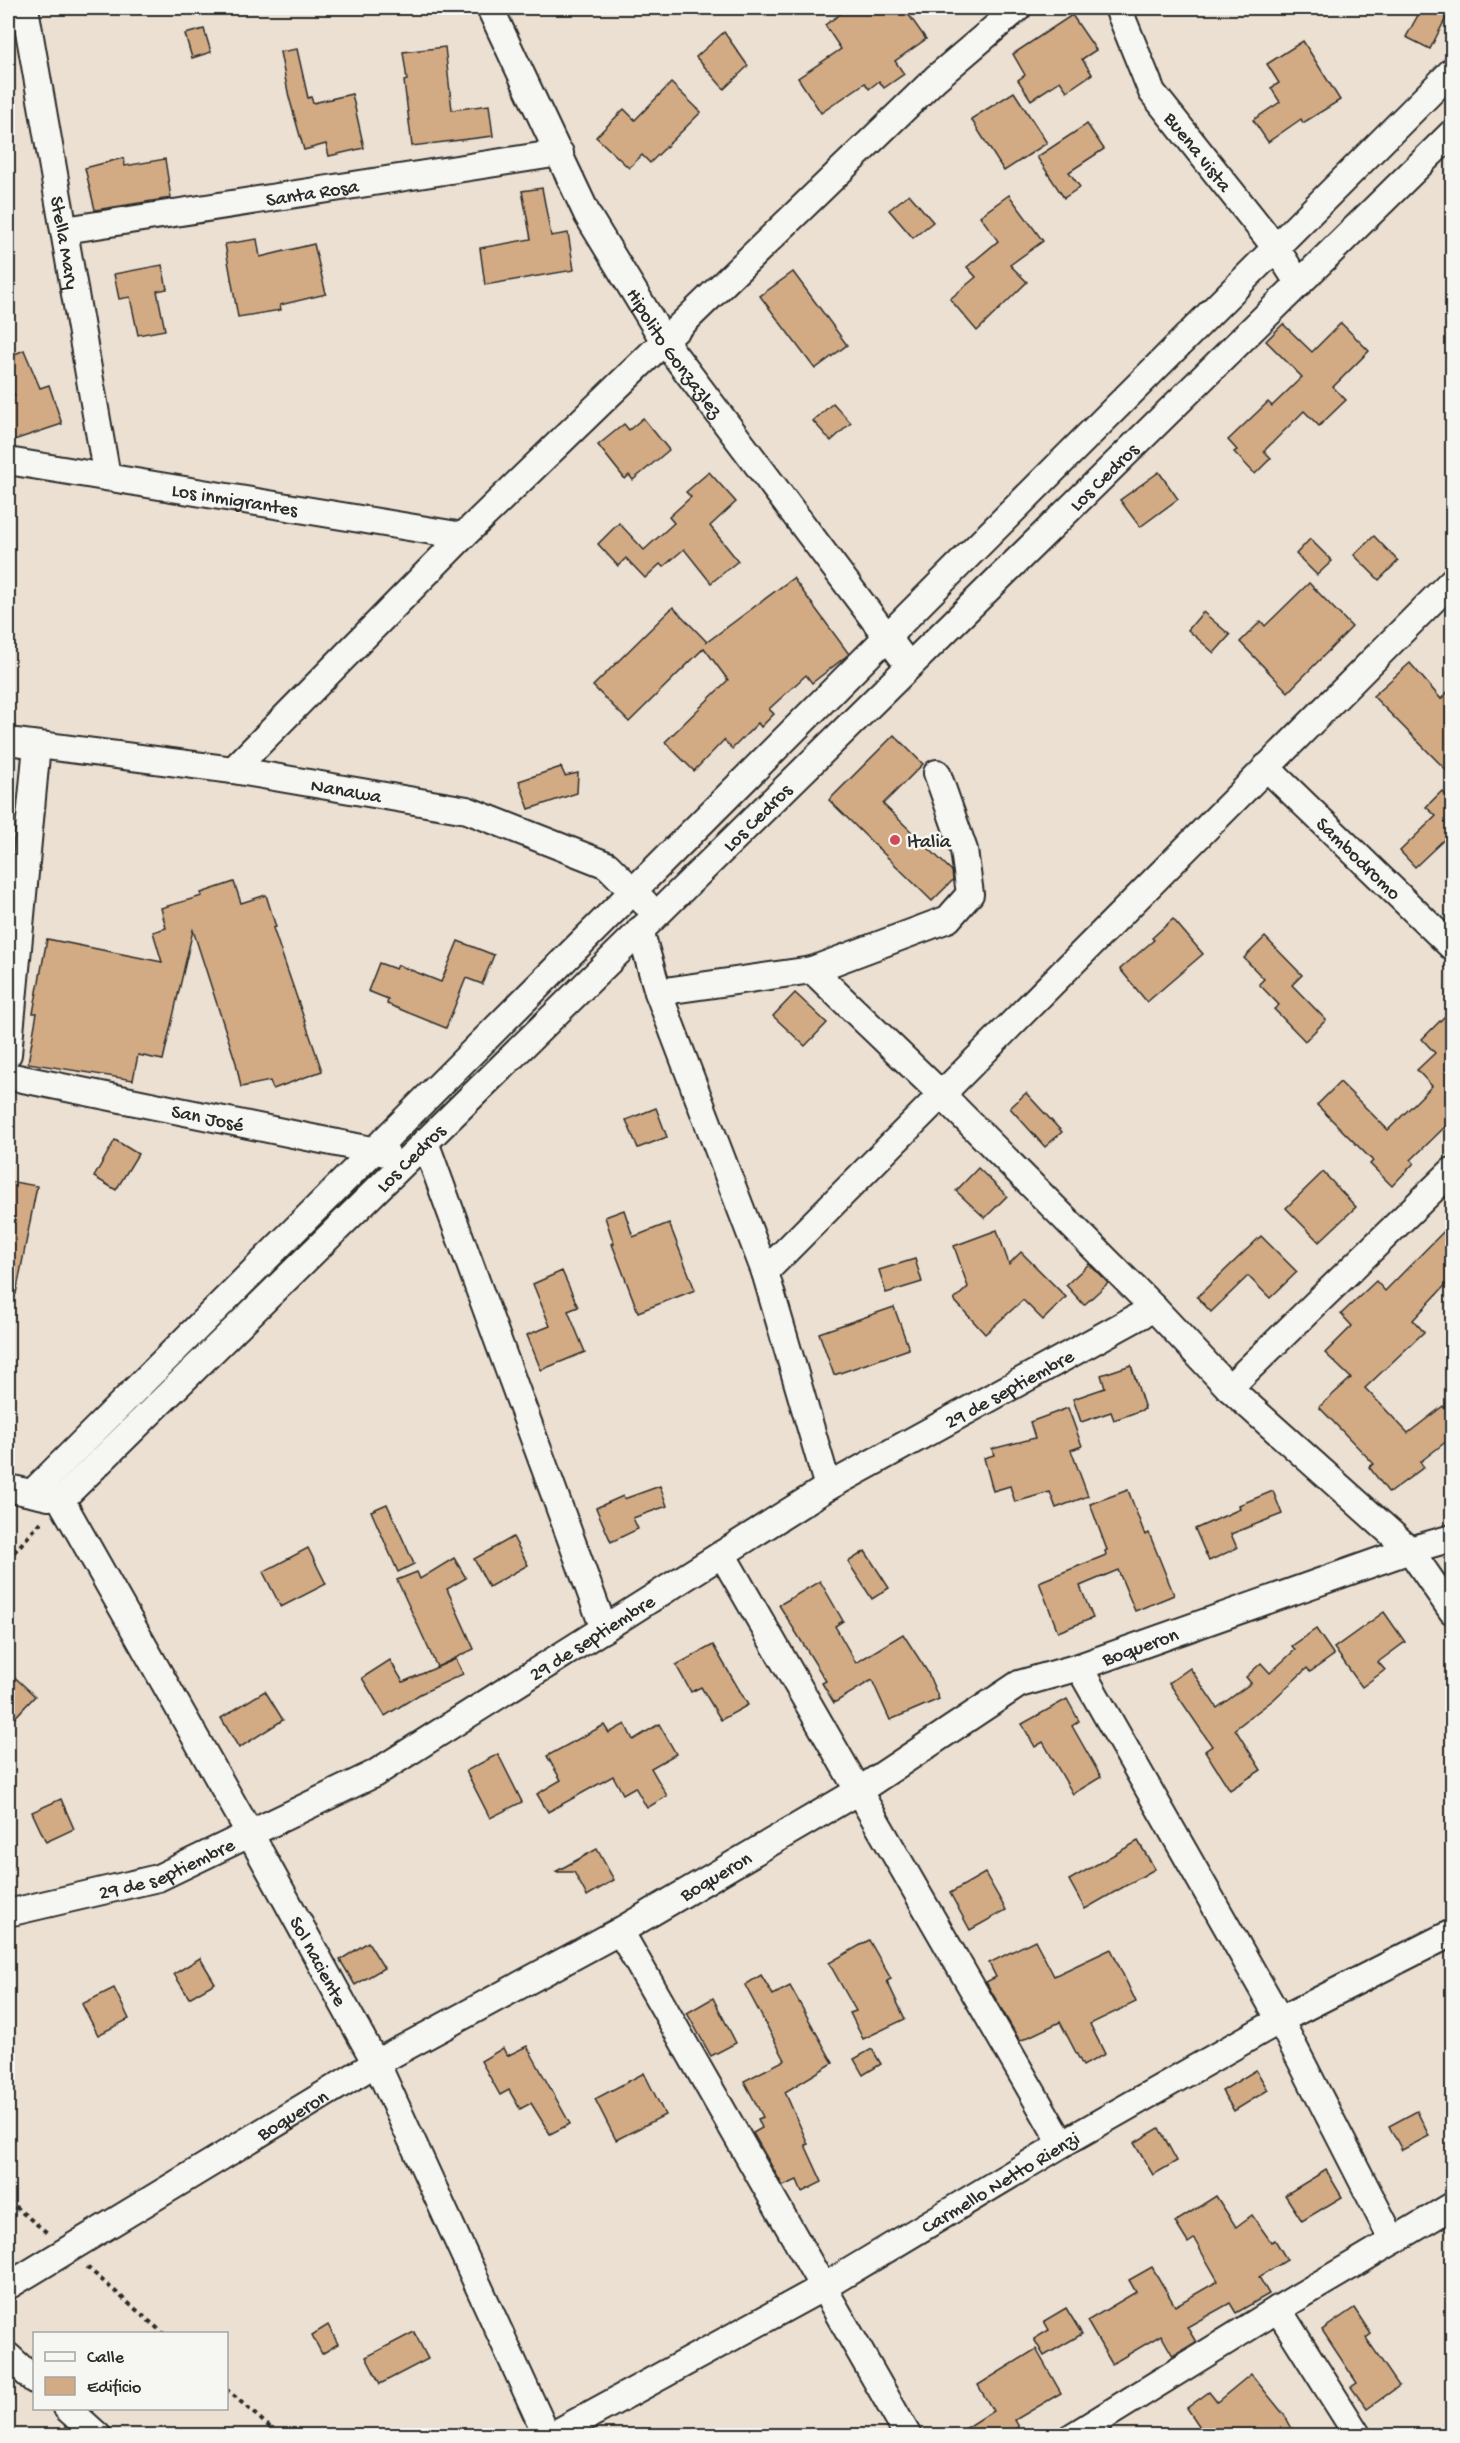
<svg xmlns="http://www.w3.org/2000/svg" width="1460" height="2443" font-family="'Gochi Hand',sans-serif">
<rect width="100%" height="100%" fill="#ebe0d1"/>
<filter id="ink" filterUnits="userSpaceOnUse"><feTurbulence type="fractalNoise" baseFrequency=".0167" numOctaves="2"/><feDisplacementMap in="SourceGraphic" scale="12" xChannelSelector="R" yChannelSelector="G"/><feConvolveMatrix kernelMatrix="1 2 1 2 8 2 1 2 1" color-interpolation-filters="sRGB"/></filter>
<g filter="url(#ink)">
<g fill="#d2ab84" stroke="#2b2b2b" stroke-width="1.5">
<path d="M849,8H904L926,39L895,61L904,74L884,88L879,81L869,89L865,83L821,113L798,78L841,49L825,25Z"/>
<path d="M1422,8H1451L1430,49L1406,37Z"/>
<path d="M1072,15L1096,50L1082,59L1092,74L1067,91L1060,81L1031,100L1018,80L1025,75L1013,54Z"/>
<path d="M204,29L211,52L192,58L185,34Z"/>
<path d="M724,32L748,66L724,89L696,57Z"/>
<path d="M1303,41L1340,100L1303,123L1301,119L1268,142L1253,120L1280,102L1271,88L1279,83L1267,64Z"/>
<path d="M445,47L452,110L489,105L493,136L412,146L404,81L407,80L403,52Z"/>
<path d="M297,49L308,98L311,97L313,103L352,94L364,148L329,156L326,144L304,150L289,97L280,52Z"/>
<path d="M671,83L701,112L650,163L642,155L629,168L596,137L624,109L635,120Z"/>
<path d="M1014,92L1047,143L1004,171L971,119Z"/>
<path d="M1087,124L1104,149L1069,172L1080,187L1064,198L1037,157Z"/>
<path d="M123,158L125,166L165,159L171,198L95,210L85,168Z"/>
<path d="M542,188L551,236L568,233L574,270L485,285L480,248L531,239L522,191Z"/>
<path d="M909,194L933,222L913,238L889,210Z"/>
<path d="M1009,195L1043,241L1010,265L1027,282L977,331L950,299L976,277L967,267L998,241L980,216Z"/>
<path d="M257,239L260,257L314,244L326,294L280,305L281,310L238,317L225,244Z"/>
<path d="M162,265L167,289L157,291L165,330L138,335L130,297L119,299L114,274Z"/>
<path d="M793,272L847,345L815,369L760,296Z"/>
<path d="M1341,323L1369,351L1333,387L1346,400L1319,426L1304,411L1264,451L1271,458L1255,474L1234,452L1237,450L1228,440L1268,402L1272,406L1302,377L1266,341L1283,324L1312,352Z"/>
<path d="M24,350L40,388L49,385L62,424L8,442V399L15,396L8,379V357Z"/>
<path d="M833,403L851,423L831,441L813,421Z"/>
<path d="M643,418L669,450L633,480L629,475L625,479L598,445L624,424L629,430Z"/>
<path d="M709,472L736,502L710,526L738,561L711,583L684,549L663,567L660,564L645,578L626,558L618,566L598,544L619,523L644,550L674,523L669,517L691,497L686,492Z"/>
<path d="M1159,472L1178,499L1140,527L1120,500Z"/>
<path d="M1374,536L1398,561L1379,580L1354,555Z"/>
<path d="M1310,539L1332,561L1317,575L1296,554Z"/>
<path d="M793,578L849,654L812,683L806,675L769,709L774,714L761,727L758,723L732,749L724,740L694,771L665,742L728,680L704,648L629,722L593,686L673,607L707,642Z"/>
<path d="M1309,583L1352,627L1288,692L1240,642L1261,621L1265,626Z"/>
<path d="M1203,612L1230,635L1214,653L1188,630Z"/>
<path d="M1410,663L1441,699L1452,687V776L1373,696Z"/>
<path d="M894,735L923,764L883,804L952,871L953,880L932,901L829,800Z"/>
<path d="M561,767L565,776L578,773L577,793L529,809L519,781Z"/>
<path d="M1442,791L1452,801V832L1415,867L1400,851L1436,816L1426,807Z"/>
<path d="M234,882L241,903L266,895L276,927L273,928L322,1071L273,1089L270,1081L241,1087L236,1063L193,930L163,1060L138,1055L133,1080L28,1063L37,1013H33L47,939L162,962L153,932L166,928L161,908L202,896L201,893Z"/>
<path d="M1173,919L1203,954L1147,1002L1120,969L1154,940L1152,938Z"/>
<path d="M1265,937L1302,975L1292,985L1326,1020L1305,1041L1274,1009L1279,1005L1259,984L1264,979L1244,958Z"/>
<path d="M458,941L494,955L482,984L466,978L446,1028L387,1004L388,999L368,991L379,963L396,969L398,965L441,982Z"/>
<path d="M795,993L827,1023L805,1046L773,1016Z"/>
<path d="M1452,1009V1120L1411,1160L1414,1163L1392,1186L1370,1164L1373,1161L1317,1105L1340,1082L1388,1130L1432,1086L1417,1070L1435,1053L1422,1039Z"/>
<path d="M1026,1093L1062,1132L1045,1147L1010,1108Z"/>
<path d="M656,1108L667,1137L638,1148L626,1120Z"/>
<path d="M115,1140L138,1154L116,1190L94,1177Z"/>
<path d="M978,1168L1007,1196L985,1218L956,1191Z"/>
<path d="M1323,1172L1356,1207L1319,1242L1286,1208Z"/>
<path d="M8,1181L37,1186L16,1294L8,1293Z"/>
<path d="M624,1210L633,1237L669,1223L695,1290L638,1312L612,1244H614L605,1217Z"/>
<path d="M1452,1223V1278L1413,1320L1424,1332L1365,1388L1408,1433L1443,1406L1452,1418V1437L1420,1462L1424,1467L1389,1493L1369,1467L1374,1464L1319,1407L1351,1378L1325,1353L1352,1326L1341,1314L1376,1281L1385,1291Z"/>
<path d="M997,1230L1009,1264L1021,1252L1066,1297L1043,1320L1023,1300L985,1334L954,1300L968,1287L954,1246Z"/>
<path d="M1261,1236L1297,1272L1270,1298L1248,1276L1211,1312L1197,1297Z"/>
<path d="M915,1259L922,1282L886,1293L879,1270Z"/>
<path d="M1089,1264L1108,1283L1084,1305L1066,1285Z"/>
<path d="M562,1271L578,1307L568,1311L585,1352L541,1370L527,1335L550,1326L533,1284Z"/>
<path d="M894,1307L909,1349L834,1375L819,1333Z"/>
<path d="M1131,1365L1145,1409L1114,1420L1111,1412L1081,1422L1073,1399L1105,1388L1101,1375Z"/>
<path d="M1068,1408L1082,1446L1071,1450L1088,1496L1056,1508L1050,1492L1015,1502L1010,1486L993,1491L984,1458L994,1455L992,1449L1035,1438L1030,1422Z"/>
<path d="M660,1486L667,1506L633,1518L638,1529L611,1542L596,1508L623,1496L624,1499Z"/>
<path d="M1128,1490L1145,1535L1149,1533L1174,1595L1135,1611L1118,1570L1080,1586L1093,1618L1058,1632L1039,1582L1106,1555L1105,1551L1107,1550L1090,1504Z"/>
<path d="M1273,1491L1282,1514L1231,1534L1237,1548L1209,1561L1195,1529L1240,1509L1239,1505Z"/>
<path d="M387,1504L414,1564L398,1572L371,1511Z"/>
<path d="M513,1537L528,1565L489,1587L474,1559Z"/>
<path d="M308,1548L326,1584L281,1607L263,1572Z"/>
<path d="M865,1551L889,1588L872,1599L848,1562Z"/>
<path d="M454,1558L466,1578L447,1589L474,1649L437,1667L397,1580L417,1572L420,1579Z"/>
<path d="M820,1581L843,1621L835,1626L856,1663L903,1634L927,1671L939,1699L890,1720L872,1680L834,1703L822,1683L826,1681L779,1605Z"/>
<path d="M1384,1612L1405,1642L1378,1662L1385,1670L1362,1687L1334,1648Z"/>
<path d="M1316,1629L1334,1655L1310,1672L1307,1668L1273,1700L1235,1729L1261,1770L1230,1790L1205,1751L1212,1746L1169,1683L1190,1668L1217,1708L1251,1683L1246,1677L1261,1663L1270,1673L1295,1650L1292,1646Z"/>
<path d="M713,1645L748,1705L721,1720L701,1687L691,1692L676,1665Z"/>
<path d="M456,1659L463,1674L420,1694L385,1716L362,1678L390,1660L403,1682Z"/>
<path d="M8,1671L35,1696L8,1725Z"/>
<path d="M265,1691L283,1720L239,1748L221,1718Z"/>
<path d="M1067,1699L1079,1721L1072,1726L1101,1777L1073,1794L1043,1742L1035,1747L1022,1724Z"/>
<path d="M625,1724L633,1740L659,1724L676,1754L651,1768L667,1796L647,1808L635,1787L623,1794L613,1776L548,1812L537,1794L561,1780L547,1756L604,1725L609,1733Z"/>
<path d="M498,1754L522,1802L490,1818L466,1771Z"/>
<path d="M61,1799L74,1829L46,1842L32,1812Z"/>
<path d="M1138,1841L1155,1869L1085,1909L1069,1880Z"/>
<path d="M597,1849L614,1880L587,1896L574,1872H555Z"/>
<path d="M985,1873L1006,1910L970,1930L950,1893Z"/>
<path d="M869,1940L891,1979L887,1981L905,2019L863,2039L850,2013L856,2011L829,1963Z"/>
<path d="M1035,1940L1054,1976L1111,1949L1136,2002L1090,2024L1105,2054L1083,2066L1060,2022L1020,2041L986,1982L996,1977L989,1963Z"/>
<path d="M368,1942L384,1968L355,1985L340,1960Z"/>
<path d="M200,1958L215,1983L189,1998L174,1974Z"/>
<path d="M761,1975L773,1995L790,1986L833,2063L785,2092L808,2144L805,2145L822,2182L802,2192L797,2180L783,2186L753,2133L762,2128L758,2119L763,2117L744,2081L785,2060L745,1985Z"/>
<path d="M114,1988L129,2019L98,2035L82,2004Z"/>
<path d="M713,1998L736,2043L711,2056L687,2013Z"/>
<path d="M527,2046L570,2124L550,2134L531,2103L520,2109L509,2090L500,2095L481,2061L503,2048L507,2056Z"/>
<path d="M872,2049L881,2064L863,2075L854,2059Z"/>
<path d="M1256,2070L1268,2090L1234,2111L1222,2091Z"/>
<path d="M644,2073L665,2115L616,2140L595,2099Z"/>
<path d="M1417,2111L1429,2136L1402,2150L1389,2126Z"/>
<path d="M1159,2128L1177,2161L1153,2175L1134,2143Z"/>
<path d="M1326,2170L1342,2197L1302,2221L1285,2195Z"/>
<path d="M1216,2196L1236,2227L1252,2215L1271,2242L1275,2240L1287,2260L1259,2277L1269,2294L1236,2313L1230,2303L1187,2327L1196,2342L1173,2356L1161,2335L1112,2364L1087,2321L1136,2292L1129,2280L1152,2267L1175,2306L1218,2281L1194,2239L1188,2243L1175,2222Z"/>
<path d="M1066,2308L1082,2334L1044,2356L1034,2339L1049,2330L1044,2321Z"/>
<path d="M1354,2308L1371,2334L1366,2338L1399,2386L1367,2409L1351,2387L1357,2383L1322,2330Z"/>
<path d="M328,2325L338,2344L322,2354L312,2335Z"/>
<path d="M414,2332L428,2359L380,2384L366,2357Z"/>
<path d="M1036,2349L1061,2393L1015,2420L1019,2427L1006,2436H954L993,2411L978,2385Z"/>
<path d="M1251,2374L1285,2416L1296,2436H1206L1187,2408L1209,2392L1217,2402Z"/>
</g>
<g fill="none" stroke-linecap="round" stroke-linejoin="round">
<g stroke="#2b2b2b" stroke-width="30">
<g id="minor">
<path id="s1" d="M25,8L107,477"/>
<path id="s2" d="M490,8L588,216L664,341L909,666"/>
<path id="s3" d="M1118,8L1152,92L1276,248L1299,284"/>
<path id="s4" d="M65,230L560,153"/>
<path id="s5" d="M8,461L463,536"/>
<path id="s6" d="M8,741L233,770L467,810L607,865L645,903"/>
<path id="s7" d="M1266,767L1452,947"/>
<path d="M233,770L463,536L936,78L1018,8"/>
<path d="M640,930L658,992L765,1272L828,1487"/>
<path d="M812,970L948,919L970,894L964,850L937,773"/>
<path d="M658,992L812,970L941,1094L1154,1308L1229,1388L1410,1550L1452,1611"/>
<path d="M8,1054L37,745"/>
<path id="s8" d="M8,1076L386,1153"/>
<path d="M425,1142L604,1629"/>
<path d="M765,1272L1452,581"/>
<path d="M1229,1388L1452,1171"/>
<path d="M8,1488L49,1497"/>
<path d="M33,1492L1452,71"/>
<path id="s9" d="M61,1500L1452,133"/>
<path id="s10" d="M61,1500L250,1834L380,2071L547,2436"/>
<path d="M722,1554L1062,2144"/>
<path d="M1079,1667L1280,2020L1393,2241"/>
<path id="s11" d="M8,1913L158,1878L374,1774L828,1487L1154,1308"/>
<path d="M620,1931L908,2436"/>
<path id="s12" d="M8,2286L376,2063L620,1931L860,1790L1019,1684L1079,1667L1410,1550L1452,1538"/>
<path d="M1278,2309L1358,2436"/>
<path d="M8,2356L34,2380"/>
<path d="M67,2408L98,2436"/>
<path id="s13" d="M551,2436L822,2288L1062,2144L1280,2020L1452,1933"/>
<path d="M1073,2436L1278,2309L1452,2206"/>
</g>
</g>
<g stroke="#2b2b2b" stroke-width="4" stroke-dasharray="4.5 4.5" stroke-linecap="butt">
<path d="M8,1559L43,1520"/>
<path d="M8,2201L50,2235"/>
<path d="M87,2267L164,2334"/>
<path d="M226,2389L280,2436"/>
</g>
<use href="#minor" stroke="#f6f6f2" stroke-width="26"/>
</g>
</g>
<circle fill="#d1495b" stroke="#f6f6f2" stroke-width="2" cx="895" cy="840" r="6"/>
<g text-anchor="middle" stroke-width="5" stroke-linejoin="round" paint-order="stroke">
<g font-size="20" fill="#2b2b2b" stroke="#f6f6f2">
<text dy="7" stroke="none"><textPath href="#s3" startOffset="166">Buena vista</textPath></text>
<text dy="7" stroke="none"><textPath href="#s4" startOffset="250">Santa Rosa</textPath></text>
<text dy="7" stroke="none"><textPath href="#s1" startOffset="238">Stella Mary</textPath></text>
<text dy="7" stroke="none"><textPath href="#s2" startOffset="392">Hipolito Gonzazlez</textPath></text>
<text dy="7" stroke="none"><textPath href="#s9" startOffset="1461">Los Cedros</textPath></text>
<text dy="7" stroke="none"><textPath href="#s5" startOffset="230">Los inmigrantes</textPath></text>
<text dy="7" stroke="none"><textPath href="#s6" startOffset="342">Nanawa</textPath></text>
<text dy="7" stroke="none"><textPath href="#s9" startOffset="975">Los Cedros</textPath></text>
<text dy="7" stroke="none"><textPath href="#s7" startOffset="130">Sambodromo</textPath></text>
<text dy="7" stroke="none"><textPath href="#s8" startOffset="204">San José</textPath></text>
<text dy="7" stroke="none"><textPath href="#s9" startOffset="489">Los Cedros</textPath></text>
<text dy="7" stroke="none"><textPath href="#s11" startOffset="1137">29 de septiembre</textPath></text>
<text dy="7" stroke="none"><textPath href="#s11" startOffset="651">29 de septiembre</textPath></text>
<text dy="7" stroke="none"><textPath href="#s12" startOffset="1304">Boqueron</textPath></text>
<text dy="7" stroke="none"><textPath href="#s11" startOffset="165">29 de septiembre</textPath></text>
<text dy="7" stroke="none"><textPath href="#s12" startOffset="818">Boqueron</textPath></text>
<text dy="7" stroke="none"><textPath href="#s10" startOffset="528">Sol naciente</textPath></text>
<text dy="7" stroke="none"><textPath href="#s12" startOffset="332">Boqueron</textPath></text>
<text dy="7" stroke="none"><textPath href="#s13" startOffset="516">Carmello Netto Rienzi</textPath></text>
</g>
<g font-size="20" fill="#2b2b2b" stroke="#f6f6f2" text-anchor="start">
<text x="907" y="847">Italia</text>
</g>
</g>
<rect width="1460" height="2443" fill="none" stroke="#f6f6f2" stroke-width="30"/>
<rect x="15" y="15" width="1430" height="2413" fill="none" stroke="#2b2b2b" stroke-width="2" filter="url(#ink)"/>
<rect x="33" y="2332" width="195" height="78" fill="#f6f6f2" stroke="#a5a5a2" stroke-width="1.5"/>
<rect x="45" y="2352" width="30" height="9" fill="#f6f6f2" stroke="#a5a5a2" stroke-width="1.5"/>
<text x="87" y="2362" font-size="18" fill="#2b2b2b">Calle</text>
<rect x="45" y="2377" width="30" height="18" fill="#d2ab84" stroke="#a5a5a2" stroke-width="1.5"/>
<text x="87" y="2392" font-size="18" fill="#2b2b2b">Edificio</text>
</svg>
